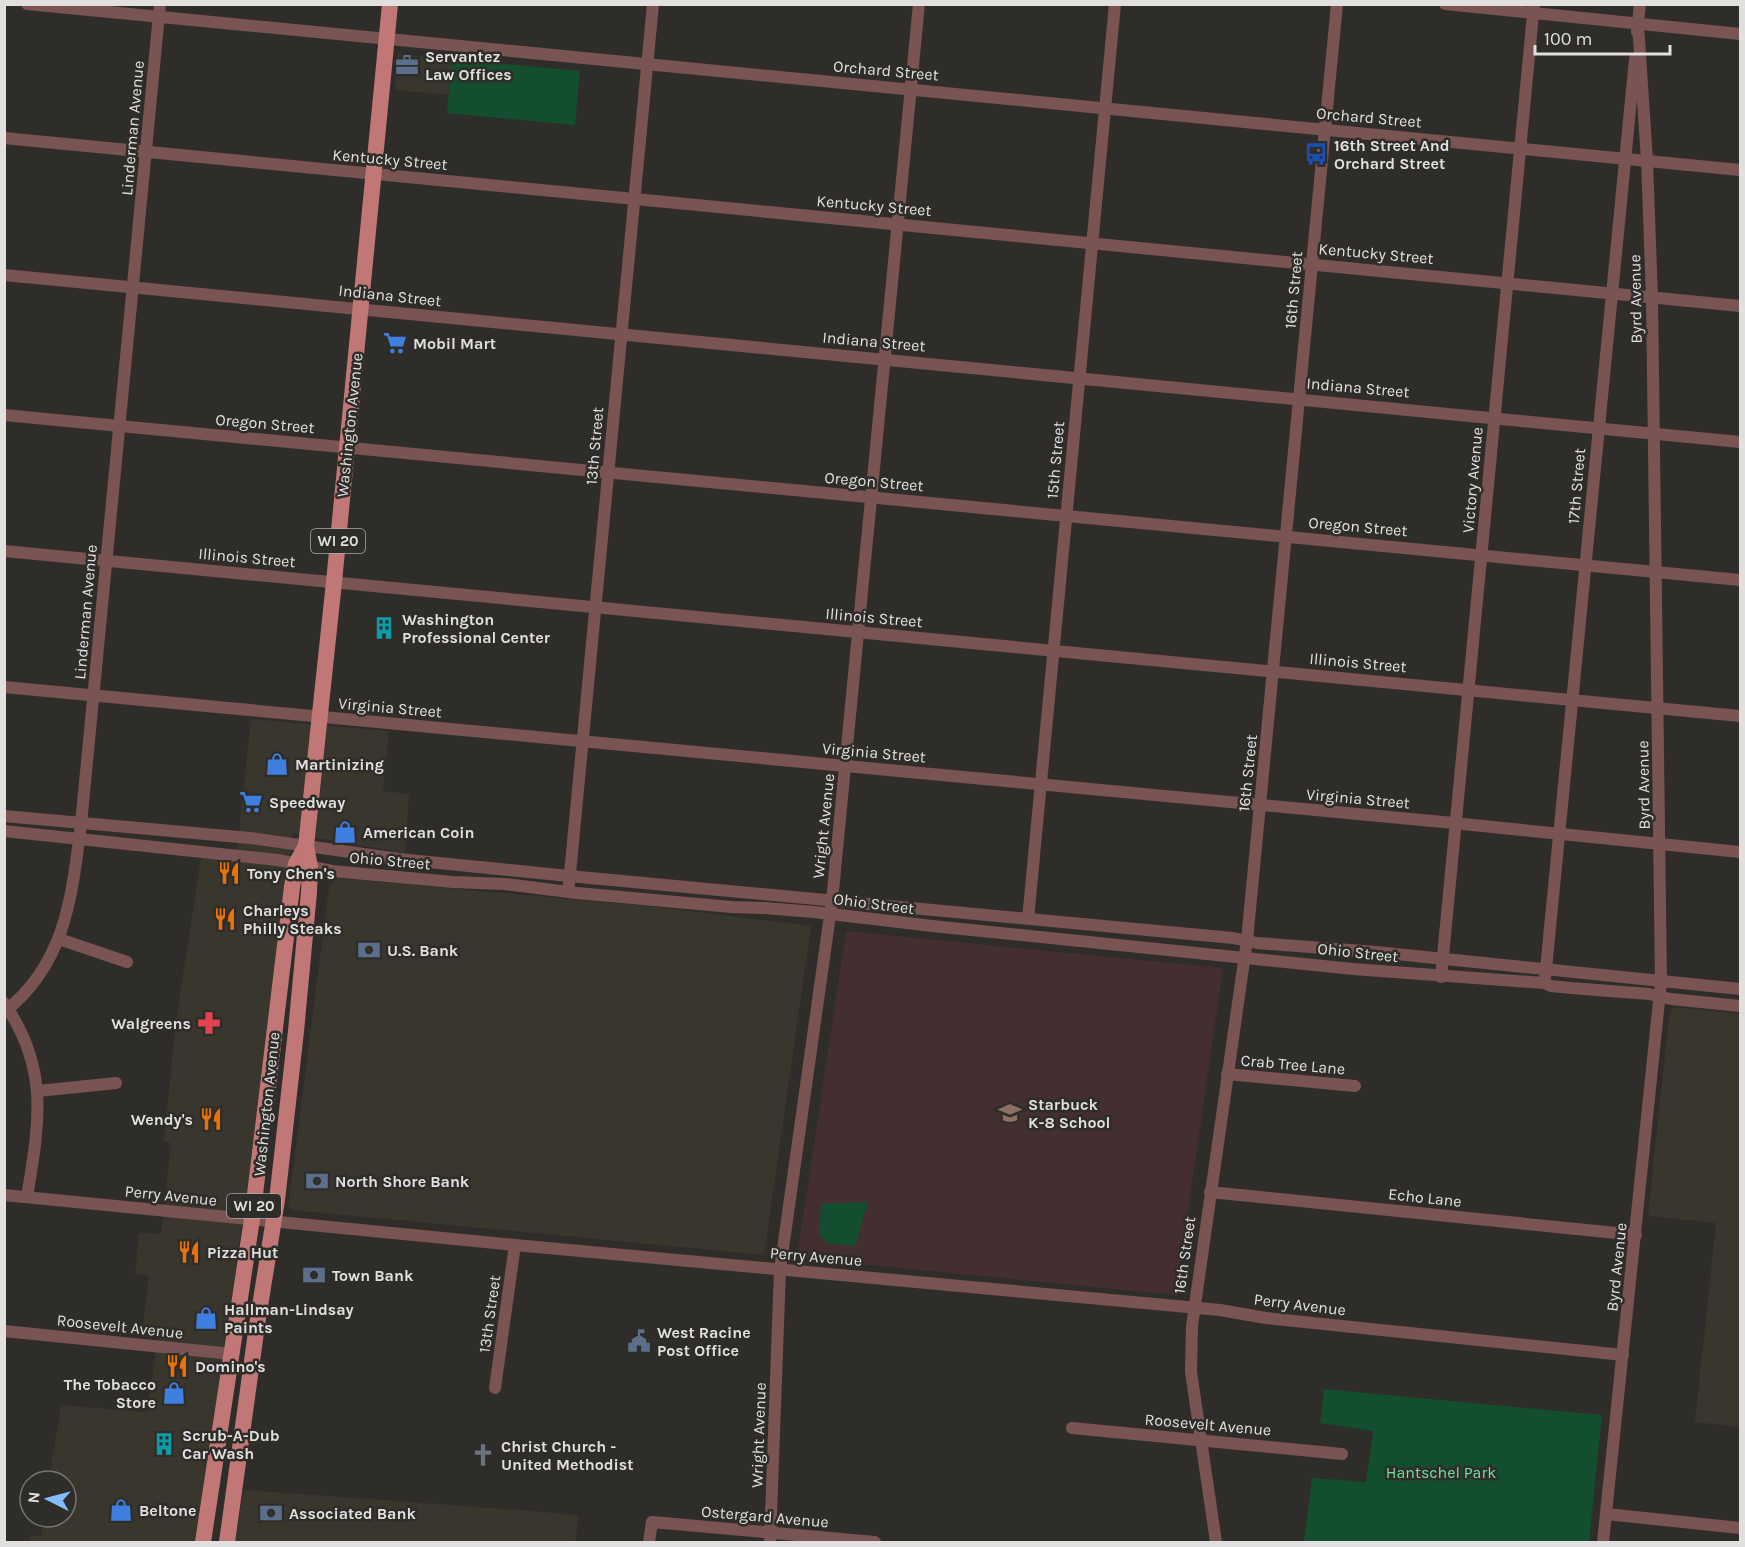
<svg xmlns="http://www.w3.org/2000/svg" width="1745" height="1547" font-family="Karla,sans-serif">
<rect width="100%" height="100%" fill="#2f2d2a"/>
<g fill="#39362e">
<path d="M398,54L452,59L449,95L394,90Z"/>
<path d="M251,719L389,731L383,791L409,794L405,853L292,834L254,1141L196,1542H29L30,1535L41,1536L44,1517H66V1481H49L61,1405L147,1412L158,1338L142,1336L149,1276L135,1274L139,1233L161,1234L171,1143L164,1142L176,1021L201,858L236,861Z"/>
<path d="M335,878L657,907L811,926L764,1255L292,1210L288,1207L329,888Z"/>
<path d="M1675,1007L1740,1014V1427L1695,1422L1716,1223L1648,1216L1669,1016L1672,1009Z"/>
<path d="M244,1490L535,1511L579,1516L575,1542H235Z"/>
</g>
<path fill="#432f2f" d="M846,931L1223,968L1176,1295L797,1258Z"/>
<g fill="#134e2e">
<path d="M452,59L580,71L575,125L447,113Z"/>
<path d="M868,1202L855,1246L827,1243L819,1233L821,1204Z"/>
<path d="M1324,1389L1602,1415L1589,1542H1304L1312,1478L1366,1482L1373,1431L1320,1423Z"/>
</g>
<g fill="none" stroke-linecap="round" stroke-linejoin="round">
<g stroke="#795453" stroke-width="12">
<path d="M27,4L1740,170"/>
<path d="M1445,4L1740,34"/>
<path d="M1637,32L1640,4"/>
<path d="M4,138L1740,306"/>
<path d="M4,275L1740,442"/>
<path d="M4,415L1740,580"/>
<path d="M4,551L1740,716"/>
<path d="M4,687L1443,822L1740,852"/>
<path d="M4,816L250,838L399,859L569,876L1233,938L1257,943L1376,952L1740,989"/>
<path d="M4,831L278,860L332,871L453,882L505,884L577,893L731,907L765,908L814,912L932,926L1353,969L1544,983L1551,986L1571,988L1649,994L1671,999L1740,1006"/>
<path d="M569,884L653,4"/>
<path d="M1028,919L1115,4"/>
<path d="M59,939L127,962"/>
<path d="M1441,977L1534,4"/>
<path d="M1545,979L1635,59"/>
<path d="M4,1003C50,1069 39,1124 27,1197"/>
<path d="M4,1012C66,964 72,895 81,824L160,4"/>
<path d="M1227,1074L1355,1086"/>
<path d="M38,1091L116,1083"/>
<path d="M1210,1192L1636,1235"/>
<path d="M4,1195L515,1245L1220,1310L1266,1318L1623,1355"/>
<path d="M4,1331L232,1354"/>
<path d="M495,1388L515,1245"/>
<path d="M1072,1428L1342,1454"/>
<path d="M1606,1514L1740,1528"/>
<path d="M649,1542L652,1522L875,1542"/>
<path d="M770,1542L780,1270L832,901L919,4"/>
<path d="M1216,1542L1191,1372L1192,1326L1247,940L1337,4"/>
<path d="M1603,1542L1661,982L1652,297L1647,161L1638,24"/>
</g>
<g stroke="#c27777" stroke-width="16">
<path d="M203,1542L252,1219L292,887L296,864L306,846"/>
<path d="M227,1542L257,1325L277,1200L296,1031L309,892L310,867L306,846L334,582L390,4"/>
</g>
</g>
<defs>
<g id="office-bare" transform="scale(1.8)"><path d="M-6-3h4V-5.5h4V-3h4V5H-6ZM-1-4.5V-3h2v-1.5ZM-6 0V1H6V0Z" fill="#5c6f8a" stroke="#2f2d2a" stroke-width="2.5" paint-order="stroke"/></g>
<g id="bus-bare" transform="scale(1.8)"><path d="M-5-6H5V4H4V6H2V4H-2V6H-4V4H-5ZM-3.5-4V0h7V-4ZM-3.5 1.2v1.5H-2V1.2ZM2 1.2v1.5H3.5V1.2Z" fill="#1a4fb4" stroke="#2f2d2a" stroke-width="2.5" paint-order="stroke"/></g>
<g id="supermarket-bare" transform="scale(1.8)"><path d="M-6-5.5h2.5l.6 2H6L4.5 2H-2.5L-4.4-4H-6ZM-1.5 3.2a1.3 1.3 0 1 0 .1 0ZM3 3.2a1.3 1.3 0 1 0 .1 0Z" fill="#3f7fe0" stroke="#2f2d2a" stroke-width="2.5" paint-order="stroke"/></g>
<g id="building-bare" transform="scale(1.8)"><path d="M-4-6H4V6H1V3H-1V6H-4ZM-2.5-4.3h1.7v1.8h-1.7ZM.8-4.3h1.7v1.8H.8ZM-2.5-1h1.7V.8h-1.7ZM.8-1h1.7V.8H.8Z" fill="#0f9aa8" stroke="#2f2d2a" stroke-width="2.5" paint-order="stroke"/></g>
<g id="shop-bare" transform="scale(1.8)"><path d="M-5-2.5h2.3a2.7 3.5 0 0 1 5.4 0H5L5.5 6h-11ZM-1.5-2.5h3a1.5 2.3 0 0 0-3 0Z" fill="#3f7fe0" stroke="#2f2d2a" stroke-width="2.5" paint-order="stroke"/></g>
<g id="restaurant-bare" transform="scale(1.8)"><path d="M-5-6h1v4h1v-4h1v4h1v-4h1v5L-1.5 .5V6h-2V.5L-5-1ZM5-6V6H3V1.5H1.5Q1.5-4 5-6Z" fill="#e8710a" stroke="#2f2d2a" stroke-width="2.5" paint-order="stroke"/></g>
<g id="bank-bare" transform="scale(1.8)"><path d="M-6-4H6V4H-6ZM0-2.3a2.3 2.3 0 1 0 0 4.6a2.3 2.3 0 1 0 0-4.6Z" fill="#5c6f8a" stroke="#2f2d2a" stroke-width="2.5" paint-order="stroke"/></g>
<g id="pharmacy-bare" transform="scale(1.8)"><path d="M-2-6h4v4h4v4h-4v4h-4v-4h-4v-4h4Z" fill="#e0444e" stroke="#2f2d2a" stroke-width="2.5" paint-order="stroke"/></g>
<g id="school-bare" transform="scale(1.8)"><path d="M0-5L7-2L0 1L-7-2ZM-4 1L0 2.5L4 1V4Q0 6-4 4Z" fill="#8d6e63" stroke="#2f2d2a" stroke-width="2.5" paint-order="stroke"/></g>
<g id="civic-bare" transform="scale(1.8)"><path d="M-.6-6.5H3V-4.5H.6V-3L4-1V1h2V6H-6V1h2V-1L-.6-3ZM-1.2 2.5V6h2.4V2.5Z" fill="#5c6f8a" stroke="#2f2d2a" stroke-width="2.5" paint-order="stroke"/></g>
<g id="church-bare" transform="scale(1.8)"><path d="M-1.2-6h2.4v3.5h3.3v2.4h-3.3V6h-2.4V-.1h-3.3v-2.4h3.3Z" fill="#6b7280" stroke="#2f2d2a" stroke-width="2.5" paint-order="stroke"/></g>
</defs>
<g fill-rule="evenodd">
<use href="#office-bare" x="407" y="65"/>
<use href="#bus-bare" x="1316" y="154"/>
<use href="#supermarket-bare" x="395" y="343"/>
<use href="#building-bare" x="384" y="628"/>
<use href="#shop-bare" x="277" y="764"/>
<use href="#supermarket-bare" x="251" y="802"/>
<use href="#shop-bare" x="345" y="832"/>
<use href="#restaurant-bare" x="229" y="873"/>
<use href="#restaurant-bare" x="225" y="919"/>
<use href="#bank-bare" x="369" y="950"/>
<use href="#pharmacy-bare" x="209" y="1023"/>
<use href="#school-bare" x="1010" y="1113"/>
<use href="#restaurant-bare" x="211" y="1119"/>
<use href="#bank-bare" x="317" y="1181"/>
<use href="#restaurant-bare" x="189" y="1252"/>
<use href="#bank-bare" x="314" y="1275"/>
<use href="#shop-bare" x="206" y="1318"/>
<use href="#civic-bare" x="639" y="1341"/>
<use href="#restaurant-bare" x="177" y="1366"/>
<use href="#shop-bare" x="174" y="1393"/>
<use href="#building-bare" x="164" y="1444"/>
<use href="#church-bare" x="483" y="1455"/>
<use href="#shop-bare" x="121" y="1510"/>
<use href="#bank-bare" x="271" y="1513"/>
</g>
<g text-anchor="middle" stroke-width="5" stroke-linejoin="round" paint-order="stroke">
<g fill="#2f2d2a" stroke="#acaaa8" stroke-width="1.5">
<rect x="311" y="529" width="54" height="24" rx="4.5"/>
<rect x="227" y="1194" width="54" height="24" rx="4.5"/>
</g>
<g font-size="15" font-weight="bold" fill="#e1e0de">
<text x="338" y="546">WI 20</text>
<text x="254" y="1211">WI 20</text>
</g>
<g font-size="16" font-weight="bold" fill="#e1e0de" stroke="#2f2d2a" text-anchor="start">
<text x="425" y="62">Servantez<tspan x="425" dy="18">Law Offices</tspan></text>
<text x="1334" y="151">16th Street And<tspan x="1334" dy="18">Orchard Street</tspan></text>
<text x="413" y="349">Mobil Mart</text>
<text x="402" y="625">Washington<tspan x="402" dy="18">Professional Center</tspan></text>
<text x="295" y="770">Martinizing</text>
<text x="269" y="808">Speedway</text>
<text x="363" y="838">American Coin</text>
<text x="247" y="879">Tony Chen's</text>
<text x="243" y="916">Charleys<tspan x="243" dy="18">Philly Steaks</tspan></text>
<text x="387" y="956">U.S. Bank</text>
<text x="191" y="1029" text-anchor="end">Walgreens</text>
<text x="1028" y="1110">Starbuck<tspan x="1028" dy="18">K-8 School</tspan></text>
<text x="193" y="1125" text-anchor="end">Wendy's</text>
<text x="335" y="1187">North Shore Bank</text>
<text x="207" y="1258">Pizza Hut</text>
<text x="332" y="1281">Town Bank</text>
<text x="224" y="1315">Hallman-Lindsay<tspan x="224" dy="18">Paints</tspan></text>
<text x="657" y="1338">West Racine<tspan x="657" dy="18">Post Office</tspan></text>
<text x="195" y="1372">Domino's</text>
<text x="156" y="1390" text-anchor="end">The Tobacco<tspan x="156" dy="18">Store</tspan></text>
<text x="182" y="1441">Scrub-A-Dub<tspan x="182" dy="18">Car Wash</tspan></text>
<text x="501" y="1452">Christ Church -<tspan x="501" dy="18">United Methodist</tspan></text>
<text x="139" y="1516">Beltone</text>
<text x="289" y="1519">Associated Bank</text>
</g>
<g font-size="16" fill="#e1e0de" stroke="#2f2d2a">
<text transform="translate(886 70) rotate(5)" y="6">Orchard Street</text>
<text transform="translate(1369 117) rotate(5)" y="6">Orchard Street</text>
<text transform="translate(132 128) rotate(-85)" y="6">Linderman Avenue</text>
<text transform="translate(390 159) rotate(5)" y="6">Kentucky Street</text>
<text transform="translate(874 205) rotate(5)" y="6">Kentucky Street</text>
<text transform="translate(1376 253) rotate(5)" y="6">Kentucky Street</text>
<text transform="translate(1293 290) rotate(-85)" y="6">16th Street</text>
<text transform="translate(390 295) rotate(6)" y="6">Indiana Street</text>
<text transform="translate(1635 299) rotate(-91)" y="6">Byrd Avenue</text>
<text transform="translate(874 341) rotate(5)" y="6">Indiana Street</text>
<text transform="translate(1358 387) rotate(5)" y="6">Indiana Street</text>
<text transform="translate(265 423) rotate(5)" y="6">Oregon Street</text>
<text transform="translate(349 425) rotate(-84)" y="6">Washington Avenue</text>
<text transform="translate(594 446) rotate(-85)" y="6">13th Street</text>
<text transform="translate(1055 460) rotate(-85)" y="6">15th Street</text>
<text transform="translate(1472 480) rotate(-85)" y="6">Victory Avenue</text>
<text transform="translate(874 481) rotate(5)" y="6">Oregon Street</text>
<text transform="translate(1576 486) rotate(-85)" y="6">17th Street</text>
<text transform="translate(1358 526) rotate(5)" y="6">Oregon Street</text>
<text transform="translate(247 557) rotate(5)" y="6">Illinois Street</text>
<text transform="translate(85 612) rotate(-85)" y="6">Linderman Avenue</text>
<text transform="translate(874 617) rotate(5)" y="6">Illinois Street</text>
<text transform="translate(1358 662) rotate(5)" y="6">Illinois Street</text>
<text transform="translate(390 707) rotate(5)" y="6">Virginia Street</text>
<text transform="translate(874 752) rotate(5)" y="6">Virginia Street</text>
<text transform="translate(1247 773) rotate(-84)" y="6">16th Street</text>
<text transform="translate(1643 785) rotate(-91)" y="6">Byrd Avenue</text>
<text transform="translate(1358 798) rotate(5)" y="6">Virginia Street</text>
<text transform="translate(823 826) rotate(-84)" y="6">Wright Avenue</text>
<text transform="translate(390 860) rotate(5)" y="6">Ohio Street</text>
<text transform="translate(874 903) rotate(7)" y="6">Ohio Street</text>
<text transform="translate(1358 952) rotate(6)" y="6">Ohio Street</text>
<text transform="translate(1293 1064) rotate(5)" y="6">Crab Tree Lane</text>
<text transform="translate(266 1104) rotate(-84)" y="6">Washington Avenue</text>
<text transform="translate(171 1195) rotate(6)" y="6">Perry Avenue</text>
<text transform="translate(1425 1197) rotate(6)" y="6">Echo Lane</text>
<text transform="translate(1184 1255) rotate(-82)" y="6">16th Street</text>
<text transform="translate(816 1256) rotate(5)" y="6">Perry Avenue</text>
<text transform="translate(1616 1267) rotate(-84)" y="6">Byrd Avenue</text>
<text transform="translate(1300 1304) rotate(7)" y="6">Perry Avenue</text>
<text transform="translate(489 1314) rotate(-82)" y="6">13th Street</text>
<text transform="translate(120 1326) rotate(6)" y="6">Roosevelt Avenue</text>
<text transform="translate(1208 1424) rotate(5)" y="6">Roosevelt Avenue</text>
<text transform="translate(758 1435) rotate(-88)" y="6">Wright Avenue</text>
<text transform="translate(765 1516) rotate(5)" y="6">Ostergard Avenue</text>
</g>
<g font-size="16" fill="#72e19d" stroke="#2f2d2a">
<text x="1441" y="1478">Hantschel Park</text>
</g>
</g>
<rect width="1745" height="1547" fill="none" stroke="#e1e0de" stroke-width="12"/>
<g transform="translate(48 1499) rotate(276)"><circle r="28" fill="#2f2d2a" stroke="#767572" stroke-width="1.5"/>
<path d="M0-4.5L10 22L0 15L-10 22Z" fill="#82bcfa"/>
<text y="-9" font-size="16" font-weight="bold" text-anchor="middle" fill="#e1e0de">N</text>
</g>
<path d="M1535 45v9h135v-9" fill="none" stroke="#e1e0de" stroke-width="3"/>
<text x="1544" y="45" font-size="18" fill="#e1e0de" stroke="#2f2d2a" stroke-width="4.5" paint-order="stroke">100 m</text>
</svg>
